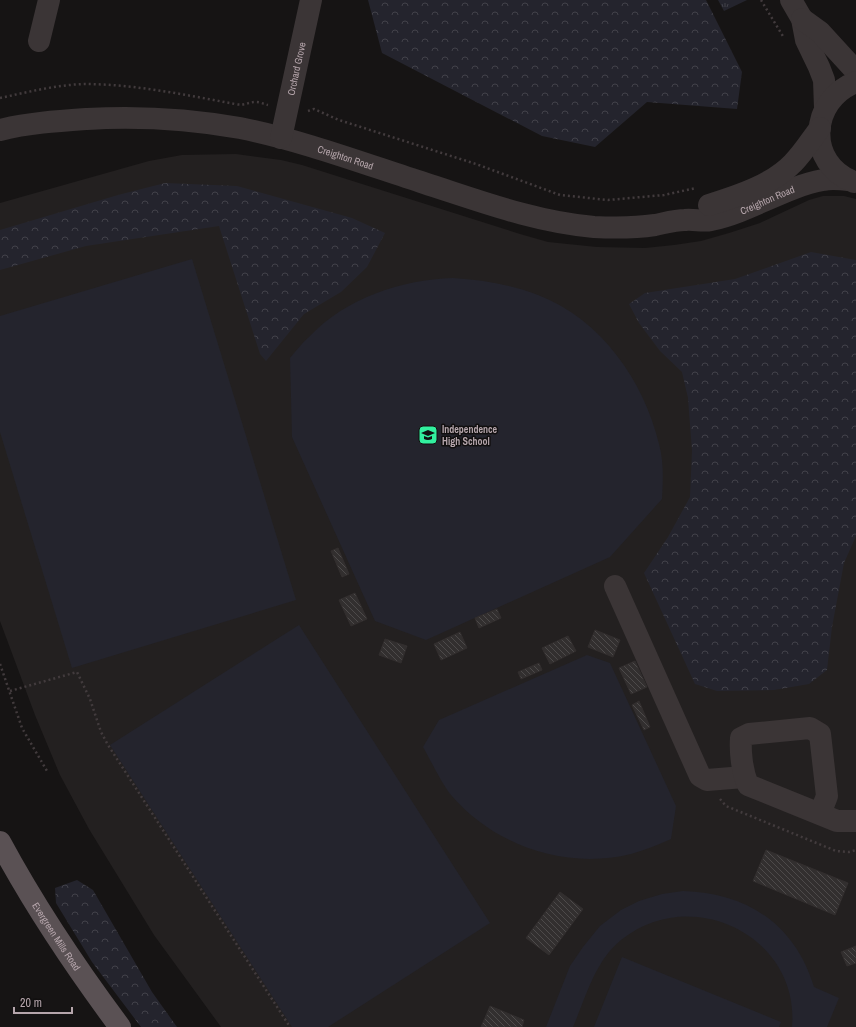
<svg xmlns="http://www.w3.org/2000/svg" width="856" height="1027" font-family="'Archivo Narrow',sans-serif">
<defs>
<pattern id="forest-crowns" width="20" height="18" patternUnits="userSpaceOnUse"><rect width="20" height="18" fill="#24242d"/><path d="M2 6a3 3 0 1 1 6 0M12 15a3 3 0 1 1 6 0" fill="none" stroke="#424149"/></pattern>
<pattern id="park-tufts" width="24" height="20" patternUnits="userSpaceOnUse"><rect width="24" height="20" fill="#24242d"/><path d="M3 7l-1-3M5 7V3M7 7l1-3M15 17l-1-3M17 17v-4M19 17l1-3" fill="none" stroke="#424149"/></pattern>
<pattern id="building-back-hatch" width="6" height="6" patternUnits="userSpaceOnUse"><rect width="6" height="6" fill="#322f2f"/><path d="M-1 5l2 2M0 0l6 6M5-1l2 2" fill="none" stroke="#4d4a4a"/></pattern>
</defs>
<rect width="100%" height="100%" fill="#161414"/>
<path fill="#232020" d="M236,154L281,160L302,165L520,234L548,242L597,247L645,248L674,245L701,241L729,233L760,223L809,200L823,196H844L856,199V1027H221L154,935L89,829L60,775L35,715L0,621V203L149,161L182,155Z"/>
<g fill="#24242d">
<path d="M192,259L296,600L72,668L0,432V316Z"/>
<path d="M453,278C482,280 510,284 538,295C601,319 644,381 659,444C664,462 663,481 662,499L610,557L426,640L375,621L292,437L290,358C296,351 302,343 309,337C346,298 400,280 453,278Z"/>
<path d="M299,625L490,923L328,1027H292L110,745Z"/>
<path d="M587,655L610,663L676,806L671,839C658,845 645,850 631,854C565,870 495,846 451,795C442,784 431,761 423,747L439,720Z"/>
<path d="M683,891C747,893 795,924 814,987L839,998L827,1027H792C800,936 691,883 621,940C595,961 586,997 573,1027H546L570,966L583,947L600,926L621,910L639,901L662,894Z"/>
<path d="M622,957L781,1022L779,1027H594Z"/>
</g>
<g fill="url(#forest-crowns)">
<path d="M368,0H706L742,72L737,109L647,102L595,147L542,136L382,53Z"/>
<path d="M165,183L237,186L352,218L385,233L367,267L341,292L304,314L266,361L260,354L219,226L86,246L0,270V230L118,195Z"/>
<path d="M811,252L856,260V536L844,563L832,627L827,670L809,684L774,690L717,691L695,684L644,573L668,537L690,497L692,451L688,398L682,372L660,351L639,323L629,304L645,293L735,279Z"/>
<path d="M77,880L93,890L152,992L177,1027H141L92,962L56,903L55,888Z"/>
</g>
<path fill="url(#park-tufts)" d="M718,0H747L724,11Z"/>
<g fill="url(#building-back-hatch)" stroke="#322e2e">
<path d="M338,548L349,574L342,577L331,551Z"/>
<path d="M355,593L367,619L351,626L339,600Z"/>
<path d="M497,609L501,618L479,628L475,618Z"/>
<path d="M595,630L620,640L613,657L588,647Z"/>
<path d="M460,632L467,648L441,660L434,644Z"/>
<path d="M568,636L576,651L550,664L542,648Z"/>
<path d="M385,639L407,646L401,663L379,655Z"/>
<path d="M635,661L647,687L631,694L619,668Z"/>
<path d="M539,663L542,670L521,679L518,672Z"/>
<path d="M639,701L650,727L644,730L632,705Z"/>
<path d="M766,850L848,883L835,915L753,881Z"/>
<path d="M560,892L583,909L549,955L526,938Z"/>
<path d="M856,946V963L847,966L841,952Z"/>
<path d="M490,1006L524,1020L522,1027H481Z"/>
</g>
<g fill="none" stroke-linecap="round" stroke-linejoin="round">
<g stroke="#423b3d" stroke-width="2.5" stroke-dasharray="2 3" stroke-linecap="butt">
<path d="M761,0L784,38"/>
<path d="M0,98C28,92 56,85 84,84C134,84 186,95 235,104C245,106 248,102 256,102C260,102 264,104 268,105"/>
<path d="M308,111L314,109L339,120L476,164L560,195L608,200L664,195L696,188"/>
<path d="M0,664L22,728L47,771"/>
<path d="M10,691L77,672L90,699L101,732L108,745L290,1027"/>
<path d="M720,799L726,806L836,851L849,852L856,850"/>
</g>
<g stroke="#3b3536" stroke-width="22">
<path d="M791,0L802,19L806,40L819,67L824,80L825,108"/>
<path d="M802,19L820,32L852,67L856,69"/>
<path d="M39,41L49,0"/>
<path id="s1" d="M0,130C28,123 58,121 87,119C138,116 189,119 240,128C301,140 365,164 424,183C480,201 535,222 594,227C614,228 635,228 655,225C665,223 675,220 685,220C694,219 703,222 711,220C750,212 784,187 823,180C831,178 840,179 849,180"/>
<path id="s2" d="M281,138L311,0"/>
<path d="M854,182C806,164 809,100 856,82"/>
<path d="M709,205C738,196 772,185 793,163C803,153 811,140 820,128"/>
<path d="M615,586L700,776L707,780L744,777"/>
<path d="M820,814L827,796L820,734L810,728L749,734L741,738C740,752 742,771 748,785L837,821H856"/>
</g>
<path stroke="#5a5154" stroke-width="22" id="s3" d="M0,842C35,907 76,968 120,1027"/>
</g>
<defs>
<g id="school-square" transform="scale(1)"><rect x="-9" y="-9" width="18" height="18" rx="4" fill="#32f09f" stroke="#110f0f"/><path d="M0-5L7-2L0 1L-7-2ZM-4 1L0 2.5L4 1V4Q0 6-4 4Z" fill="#111"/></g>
</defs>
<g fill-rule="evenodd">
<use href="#school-square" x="428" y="435"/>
</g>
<g text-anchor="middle" stroke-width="3" stroke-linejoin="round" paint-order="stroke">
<g font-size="10" fill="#b6a6ac" stroke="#110f0f">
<text dy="4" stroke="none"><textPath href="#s2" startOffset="71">Orchard Grove</textPath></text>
<text dy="4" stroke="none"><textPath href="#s1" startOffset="351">Creighton Road</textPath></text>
<text dy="4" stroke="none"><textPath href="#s1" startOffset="787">Creighton Road</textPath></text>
<text dy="4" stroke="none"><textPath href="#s3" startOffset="110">Evergreen Mills Road</textPath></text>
</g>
<g font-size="10" font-weight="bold" fill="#b6a6ac" stroke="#110f0f" text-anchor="start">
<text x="442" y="433">Independence<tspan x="442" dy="12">High School</tspan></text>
</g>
</g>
<path d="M14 1007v6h58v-6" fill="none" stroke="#b6a6ac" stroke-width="2"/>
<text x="20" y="1007" font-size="12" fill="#b6a6ac" stroke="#110f0f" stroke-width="3" paint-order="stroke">20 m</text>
</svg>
